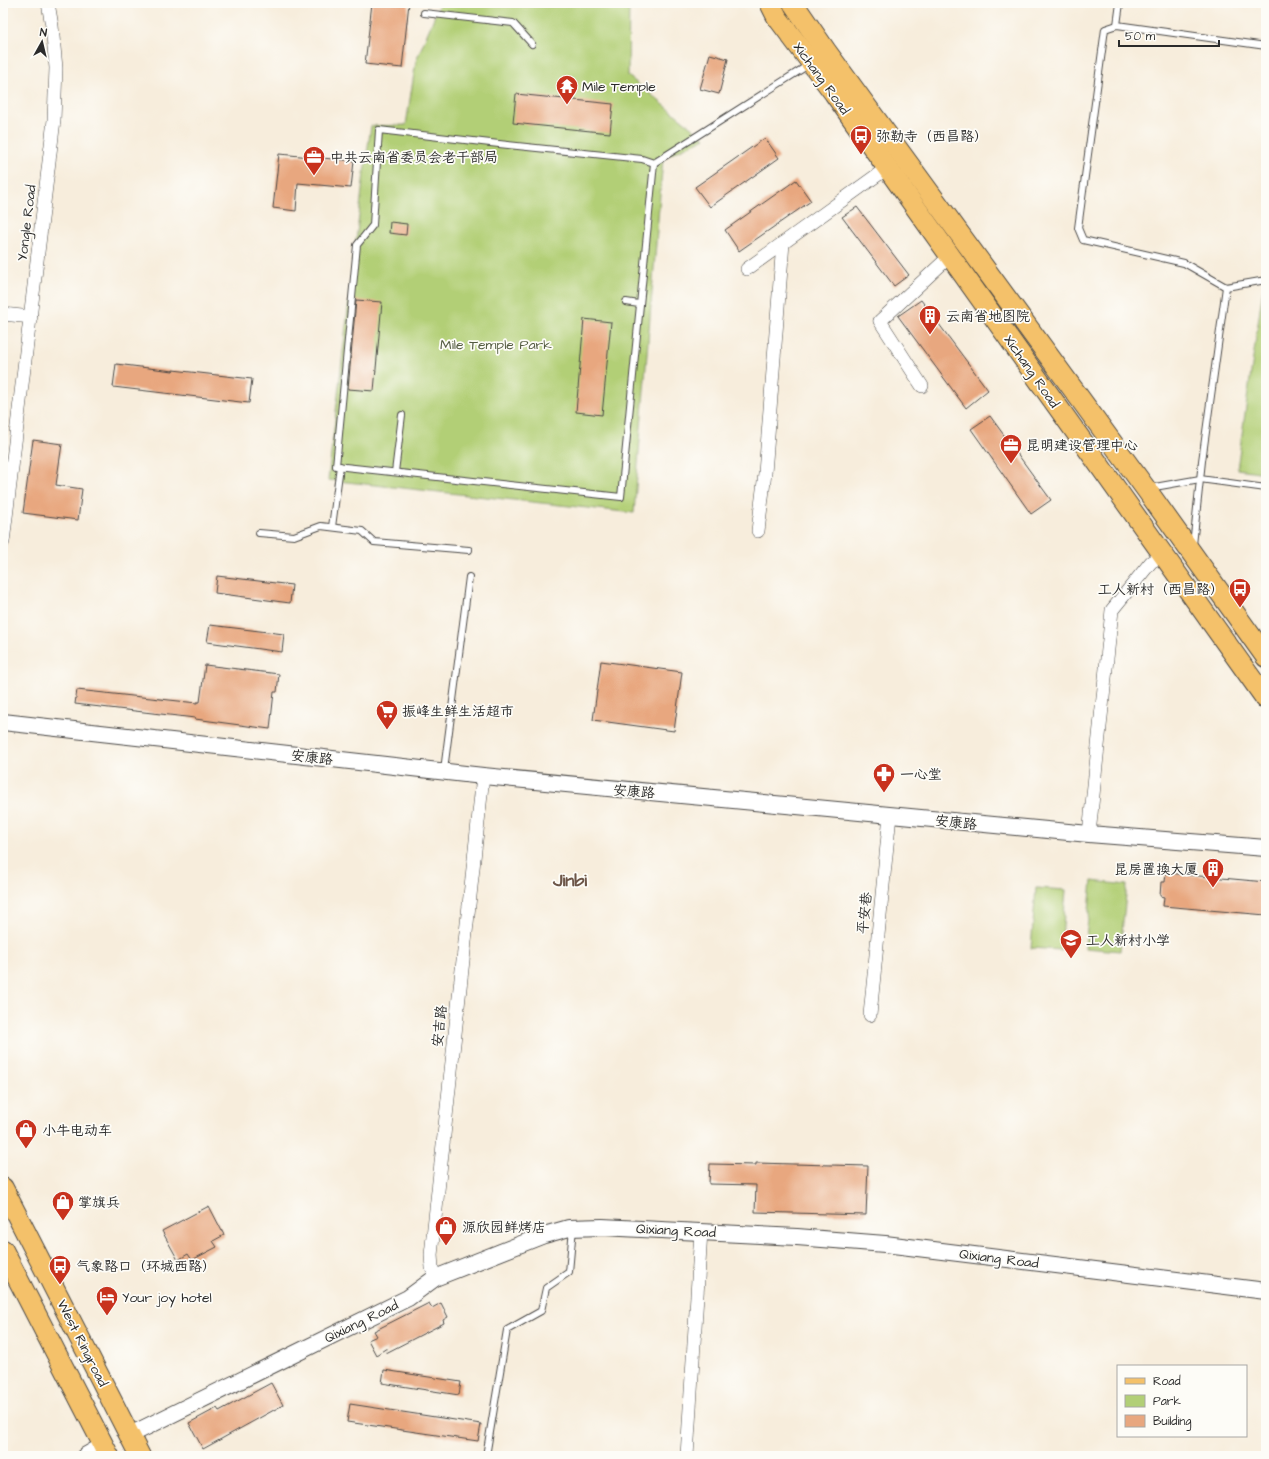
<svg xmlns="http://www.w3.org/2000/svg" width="1269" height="1459" font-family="'Architects Daughter','LXGW WenKai TC',sans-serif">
<rect width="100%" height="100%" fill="#fdfcf7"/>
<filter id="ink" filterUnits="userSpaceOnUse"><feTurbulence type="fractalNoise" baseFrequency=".025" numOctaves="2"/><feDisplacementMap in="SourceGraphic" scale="8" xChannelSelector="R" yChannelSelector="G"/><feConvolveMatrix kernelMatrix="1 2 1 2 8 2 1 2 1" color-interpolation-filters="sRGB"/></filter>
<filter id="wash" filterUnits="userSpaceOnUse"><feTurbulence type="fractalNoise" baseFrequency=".012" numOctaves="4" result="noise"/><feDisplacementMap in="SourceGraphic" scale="16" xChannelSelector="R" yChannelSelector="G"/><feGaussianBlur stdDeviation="0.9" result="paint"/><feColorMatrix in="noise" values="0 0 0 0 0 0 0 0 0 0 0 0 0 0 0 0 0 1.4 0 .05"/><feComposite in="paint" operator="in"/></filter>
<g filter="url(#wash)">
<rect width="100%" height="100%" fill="#f7eddc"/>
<g fill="#b2cf76" stroke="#6e7d50">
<path d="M440,3H629L628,76L705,138L663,158L634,513L328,480L364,173L371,126L406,125L416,61Z"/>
<path d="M1263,289H1266V473L1237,469Z"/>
<path d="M1092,881L1127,885L1120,951L1085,948Z"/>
<path d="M1036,888L1066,890L1061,950L1031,948Z"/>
</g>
<g id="blocks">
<g fill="#e8a77f">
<path d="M372,3H409L402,68L365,64Z"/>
<path d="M710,54L728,59L719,94L700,89Z"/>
<path d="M516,94L613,104L610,133L513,123Z"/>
<path d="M765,138L779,158L710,207L695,187Z"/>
<path d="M279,154L354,161L351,188L298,183L296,211L273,208Z"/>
<path d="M796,180L811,201L739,251L725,230Z"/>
<path d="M857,207L909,275L894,286L842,217Z"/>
<path d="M390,222L407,224L406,235L389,233Z"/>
<path d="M356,300L382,302L374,391L348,389Z"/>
<path d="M921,300L988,390L966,408L898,316Z"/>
<path d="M584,319L611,322L602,415L576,412Z"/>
<path d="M116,364L173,371V370L252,379L249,403L113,387Z"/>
<path d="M990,416L1051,500L1031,514L971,429Z"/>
<path d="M33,440L62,444L56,485L82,489L78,520L23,513Z"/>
<path d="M217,576L292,585L290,603L215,593Z"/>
<path d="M210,625L284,634L282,652L207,642Z"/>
<path d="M601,661L682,672L674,731L593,720Z"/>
<path d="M205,665L279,674L277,692H274L270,729L195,719V718L75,704L77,690L197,703V702H200Z"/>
<path d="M1166,873L1266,882V915L1163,906L1164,897L1160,896L1161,882H1165Z"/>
<path d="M756,1163L868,1166L866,1215L755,1212L756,1185L709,1184L710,1164L756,1165Z"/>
<path d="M209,1206L224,1235L213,1241L217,1247L192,1260L188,1254L178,1260L162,1231Z"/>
<path d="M429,1303L432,1308L441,1303L448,1317L443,1320L444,1323L386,1353L387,1348L376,1355L368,1340L377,1336L374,1331Z"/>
<path d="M384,1370L461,1382L459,1395L382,1383Z"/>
<path d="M271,1383L283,1405L203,1449L189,1423L217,1408L219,1411Z"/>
<path d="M350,1404L481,1424L478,1441L347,1422Z"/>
</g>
</g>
</g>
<g filter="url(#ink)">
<use href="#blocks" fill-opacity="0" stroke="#4a4846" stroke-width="1"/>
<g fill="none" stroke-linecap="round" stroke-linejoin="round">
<g stroke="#4a4846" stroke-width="8">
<g id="service">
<path d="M424,13L513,23L532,44"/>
<path d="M1117,25L1120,3"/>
<path d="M1266,46L1117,25L1105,29L1078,228L1083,240L1184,263L1226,287L1266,280"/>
<path d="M379,130L499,144L642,159L654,163L621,497L336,466L357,245L373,225Z"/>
<path d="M654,163L810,64"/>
<path d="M626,302L639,304"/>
<path d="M395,472L402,415"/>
<path d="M1149,488L1200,479L1266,488"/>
<path d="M332,527L340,466"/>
<path d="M259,533L294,536L321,526L362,531L374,542L469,550"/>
<path d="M1193,545L1202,461L1226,287"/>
<path d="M444,770L469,577"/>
<path d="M486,1456L507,1330L541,1311L546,1288L569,1272L573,1228"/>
</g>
</g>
<g stroke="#4a4846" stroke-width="14">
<g id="minor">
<path d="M747,269L887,168"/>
<path d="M3,314L31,317"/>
<path d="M922,386L880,321L950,256"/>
<path d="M758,531L765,473L783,243"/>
<path d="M3,542L54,120L56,68L52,26L48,3"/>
<path d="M1089,834L1112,610L1151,562L1163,555"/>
<path d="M870,1015L890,815"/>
<path d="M435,1278L432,1268L431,1255L483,776"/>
<path d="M687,1456L701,1231"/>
</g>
</g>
<g stroke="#4a4846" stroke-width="18">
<g id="tertiary">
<path d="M3,722L483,776L1089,834L1266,848"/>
<path d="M130,1435L408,1298L435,1278L544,1235L569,1228L602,1227L797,1237L885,1244L1266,1291"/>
<path d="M85,1456L104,1445"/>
</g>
</g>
<g stroke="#4a4846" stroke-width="22">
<g id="primary">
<path d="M770,3L777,17L834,93L1266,699"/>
<path d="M793,3L826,51L1146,489L1266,657"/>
<path d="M3,1188L140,1456"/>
<path d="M3,1250L109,1456"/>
</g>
</g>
<use href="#service" stroke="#fff" stroke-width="6"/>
<use href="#minor" stroke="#fff" stroke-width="13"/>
<use href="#tertiary" stroke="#fff" stroke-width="16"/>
<use href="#primary" stroke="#f4c16a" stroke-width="20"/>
</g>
</g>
<defs>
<g id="temple-pin" transform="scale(1.15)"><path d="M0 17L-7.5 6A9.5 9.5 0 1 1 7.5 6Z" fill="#c8321e" stroke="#fdfcf7"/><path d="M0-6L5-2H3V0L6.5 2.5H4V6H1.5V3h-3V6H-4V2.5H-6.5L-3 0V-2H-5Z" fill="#fff"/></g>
<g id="bus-pin" transform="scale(1.15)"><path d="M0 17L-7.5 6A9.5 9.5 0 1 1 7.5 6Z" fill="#c8321e" stroke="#fdfcf7"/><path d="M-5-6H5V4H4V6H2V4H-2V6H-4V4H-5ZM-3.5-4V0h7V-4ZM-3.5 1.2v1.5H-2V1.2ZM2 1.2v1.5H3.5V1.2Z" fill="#fff"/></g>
<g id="office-pin" transform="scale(1.15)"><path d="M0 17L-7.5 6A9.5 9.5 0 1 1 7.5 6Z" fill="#c8321e" stroke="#fdfcf7"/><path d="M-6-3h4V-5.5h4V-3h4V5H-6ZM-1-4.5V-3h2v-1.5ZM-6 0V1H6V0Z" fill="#fff"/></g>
<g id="building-pin" transform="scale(1.15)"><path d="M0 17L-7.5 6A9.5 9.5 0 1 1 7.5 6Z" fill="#c8321e" stroke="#fdfcf7"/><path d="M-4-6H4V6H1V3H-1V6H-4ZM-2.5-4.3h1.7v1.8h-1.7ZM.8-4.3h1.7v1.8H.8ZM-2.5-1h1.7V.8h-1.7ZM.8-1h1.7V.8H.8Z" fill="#fff"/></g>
<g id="supermarket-pin" transform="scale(1.15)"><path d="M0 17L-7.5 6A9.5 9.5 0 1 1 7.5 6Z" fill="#c8321e" stroke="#fdfcf7"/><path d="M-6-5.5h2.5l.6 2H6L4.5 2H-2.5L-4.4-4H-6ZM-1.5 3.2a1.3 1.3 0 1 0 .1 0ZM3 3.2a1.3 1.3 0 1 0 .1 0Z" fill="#fff"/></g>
<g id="pharmacy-pin" transform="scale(1.15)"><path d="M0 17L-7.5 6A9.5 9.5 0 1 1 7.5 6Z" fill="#c8321e" stroke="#fdfcf7"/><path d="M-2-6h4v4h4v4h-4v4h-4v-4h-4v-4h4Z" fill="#fff"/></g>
<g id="school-pin" transform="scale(1.15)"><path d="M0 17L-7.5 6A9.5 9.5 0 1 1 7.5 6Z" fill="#c8321e" stroke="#fdfcf7"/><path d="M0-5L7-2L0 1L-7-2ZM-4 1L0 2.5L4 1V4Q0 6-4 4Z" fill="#fff"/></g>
<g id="shop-pin" transform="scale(1.15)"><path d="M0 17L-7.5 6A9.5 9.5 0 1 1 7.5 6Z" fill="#c8321e" stroke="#fdfcf7"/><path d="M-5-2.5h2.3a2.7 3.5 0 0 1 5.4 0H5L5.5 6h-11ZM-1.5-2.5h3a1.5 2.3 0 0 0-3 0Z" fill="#fff"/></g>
<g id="hotel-pin" transform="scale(1.15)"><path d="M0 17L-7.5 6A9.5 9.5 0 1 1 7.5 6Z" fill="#c8321e" stroke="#fdfcf7"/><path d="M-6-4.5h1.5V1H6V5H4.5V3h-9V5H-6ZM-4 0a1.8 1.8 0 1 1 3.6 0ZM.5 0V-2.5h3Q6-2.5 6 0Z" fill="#fff"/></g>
</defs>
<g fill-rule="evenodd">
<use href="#temple-pin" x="567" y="86"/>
<use href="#bus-pin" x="861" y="136"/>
<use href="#office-pin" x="314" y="157"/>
<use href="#building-pin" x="930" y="316"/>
<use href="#office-pin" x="1011" y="445"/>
<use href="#bus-pin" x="1240" y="589"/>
<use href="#supermarket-pin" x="387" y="711"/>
<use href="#pharmacy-pin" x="884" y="774"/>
<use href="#building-pin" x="1213" y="869"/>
<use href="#school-pin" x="1071" y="940"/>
<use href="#shop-pin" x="26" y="1130"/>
<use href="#shop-pin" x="63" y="1202"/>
<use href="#shop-pin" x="446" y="1227"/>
<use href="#bus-pin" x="60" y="1266"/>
<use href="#hotel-pin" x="107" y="1297"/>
</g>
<g text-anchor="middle" stroke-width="3.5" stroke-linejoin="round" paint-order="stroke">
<g font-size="14" fill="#2b2b2b" stroke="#fdfcf7">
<text transform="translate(822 78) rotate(54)" y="5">Xichang Road</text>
<text transform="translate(26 223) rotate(-83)" y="5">Yongle Road</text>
<text transform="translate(1032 371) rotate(55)" y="5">Xichang Road</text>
<text transform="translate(312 757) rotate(6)" y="5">安康路</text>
<text transform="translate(634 791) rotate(5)" y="5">安康路</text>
<text transform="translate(956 822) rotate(6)" y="5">安康路</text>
<text transform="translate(864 913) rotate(-84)" y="5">平安巷</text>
<text transform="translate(439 1026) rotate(-84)" y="5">安吉路</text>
<text transform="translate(676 1230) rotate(3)" y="5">Qixiang Road</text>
<text transform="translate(999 1258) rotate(7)" y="5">Qixiang Road</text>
<text transform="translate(361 1321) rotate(-26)" y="5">Qixiang Road</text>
<text transform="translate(83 1343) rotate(63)" y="5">West Ringroad</text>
</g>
<g font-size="14" fill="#2b2b2b" stroke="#fdfcf7" text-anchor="start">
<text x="582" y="91">Mile Temple</text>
<text x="876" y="141">弥勒寺（西昌路）</text>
<text x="330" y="162">中共云南省委员会老干部局</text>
<text x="946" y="321">云南省地图院</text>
<text x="1026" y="450">昆明建设管理中心</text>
<text x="1224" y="594" text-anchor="end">工人新村（西昌路）</text>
<text x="402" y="716">振峰生鲜生活超市</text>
<text x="900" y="779">一心堂</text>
<text x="1198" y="874" text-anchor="end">昆房置换大厦</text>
<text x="1086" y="945">工人新村小学</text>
<text x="42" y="1135">小牛电动车</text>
<text x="78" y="1207">掌旗兵</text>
<text x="462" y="1232">源欣园鲜烤店</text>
<text x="76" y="1271">气象路口（环城西路）</text>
<text x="122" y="1302">Your joy hotel</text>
</g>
<g font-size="14" fill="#545c42" stroke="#fdfcf7">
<text x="496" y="349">Mile Temple Park</text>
</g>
<g font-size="18" font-weight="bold" fill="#6d5648" stroke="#fdfcf7">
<text x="570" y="886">Jinbi</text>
</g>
</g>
<rect width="1269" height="1459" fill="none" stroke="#fdfcf7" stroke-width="16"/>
<rect x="1117" y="1365" width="130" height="72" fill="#fdfcf7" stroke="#a9a8a5"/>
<rect x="1125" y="1378" width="20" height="6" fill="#f4c16a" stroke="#a9a8a5"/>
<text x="1153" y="1385" font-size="12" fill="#2b2b2b">Road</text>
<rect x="1125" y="1395" width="20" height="12" fill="#b2cf76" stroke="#a9a8a5"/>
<text x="1153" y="1405" font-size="12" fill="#2b2b2b">Park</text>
<rect x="1125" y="1415" width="20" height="12" fill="#e8a77f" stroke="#a9a8a5"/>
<text x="1153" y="1425" font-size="12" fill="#2b2b2b">Building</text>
<g transform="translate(42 42) rotate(8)" stroke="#fdfcf7" stroke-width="3" paint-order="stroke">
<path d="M0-3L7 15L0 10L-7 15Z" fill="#2b2b2b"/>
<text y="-6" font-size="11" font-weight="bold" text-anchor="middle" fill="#2b2b2b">N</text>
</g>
<path d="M1119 40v6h100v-6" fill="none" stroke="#2b2b2b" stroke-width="2"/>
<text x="1125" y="40" font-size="12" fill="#2b2b2b" stroke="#fdfcf7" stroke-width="3" paint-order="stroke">50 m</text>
</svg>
